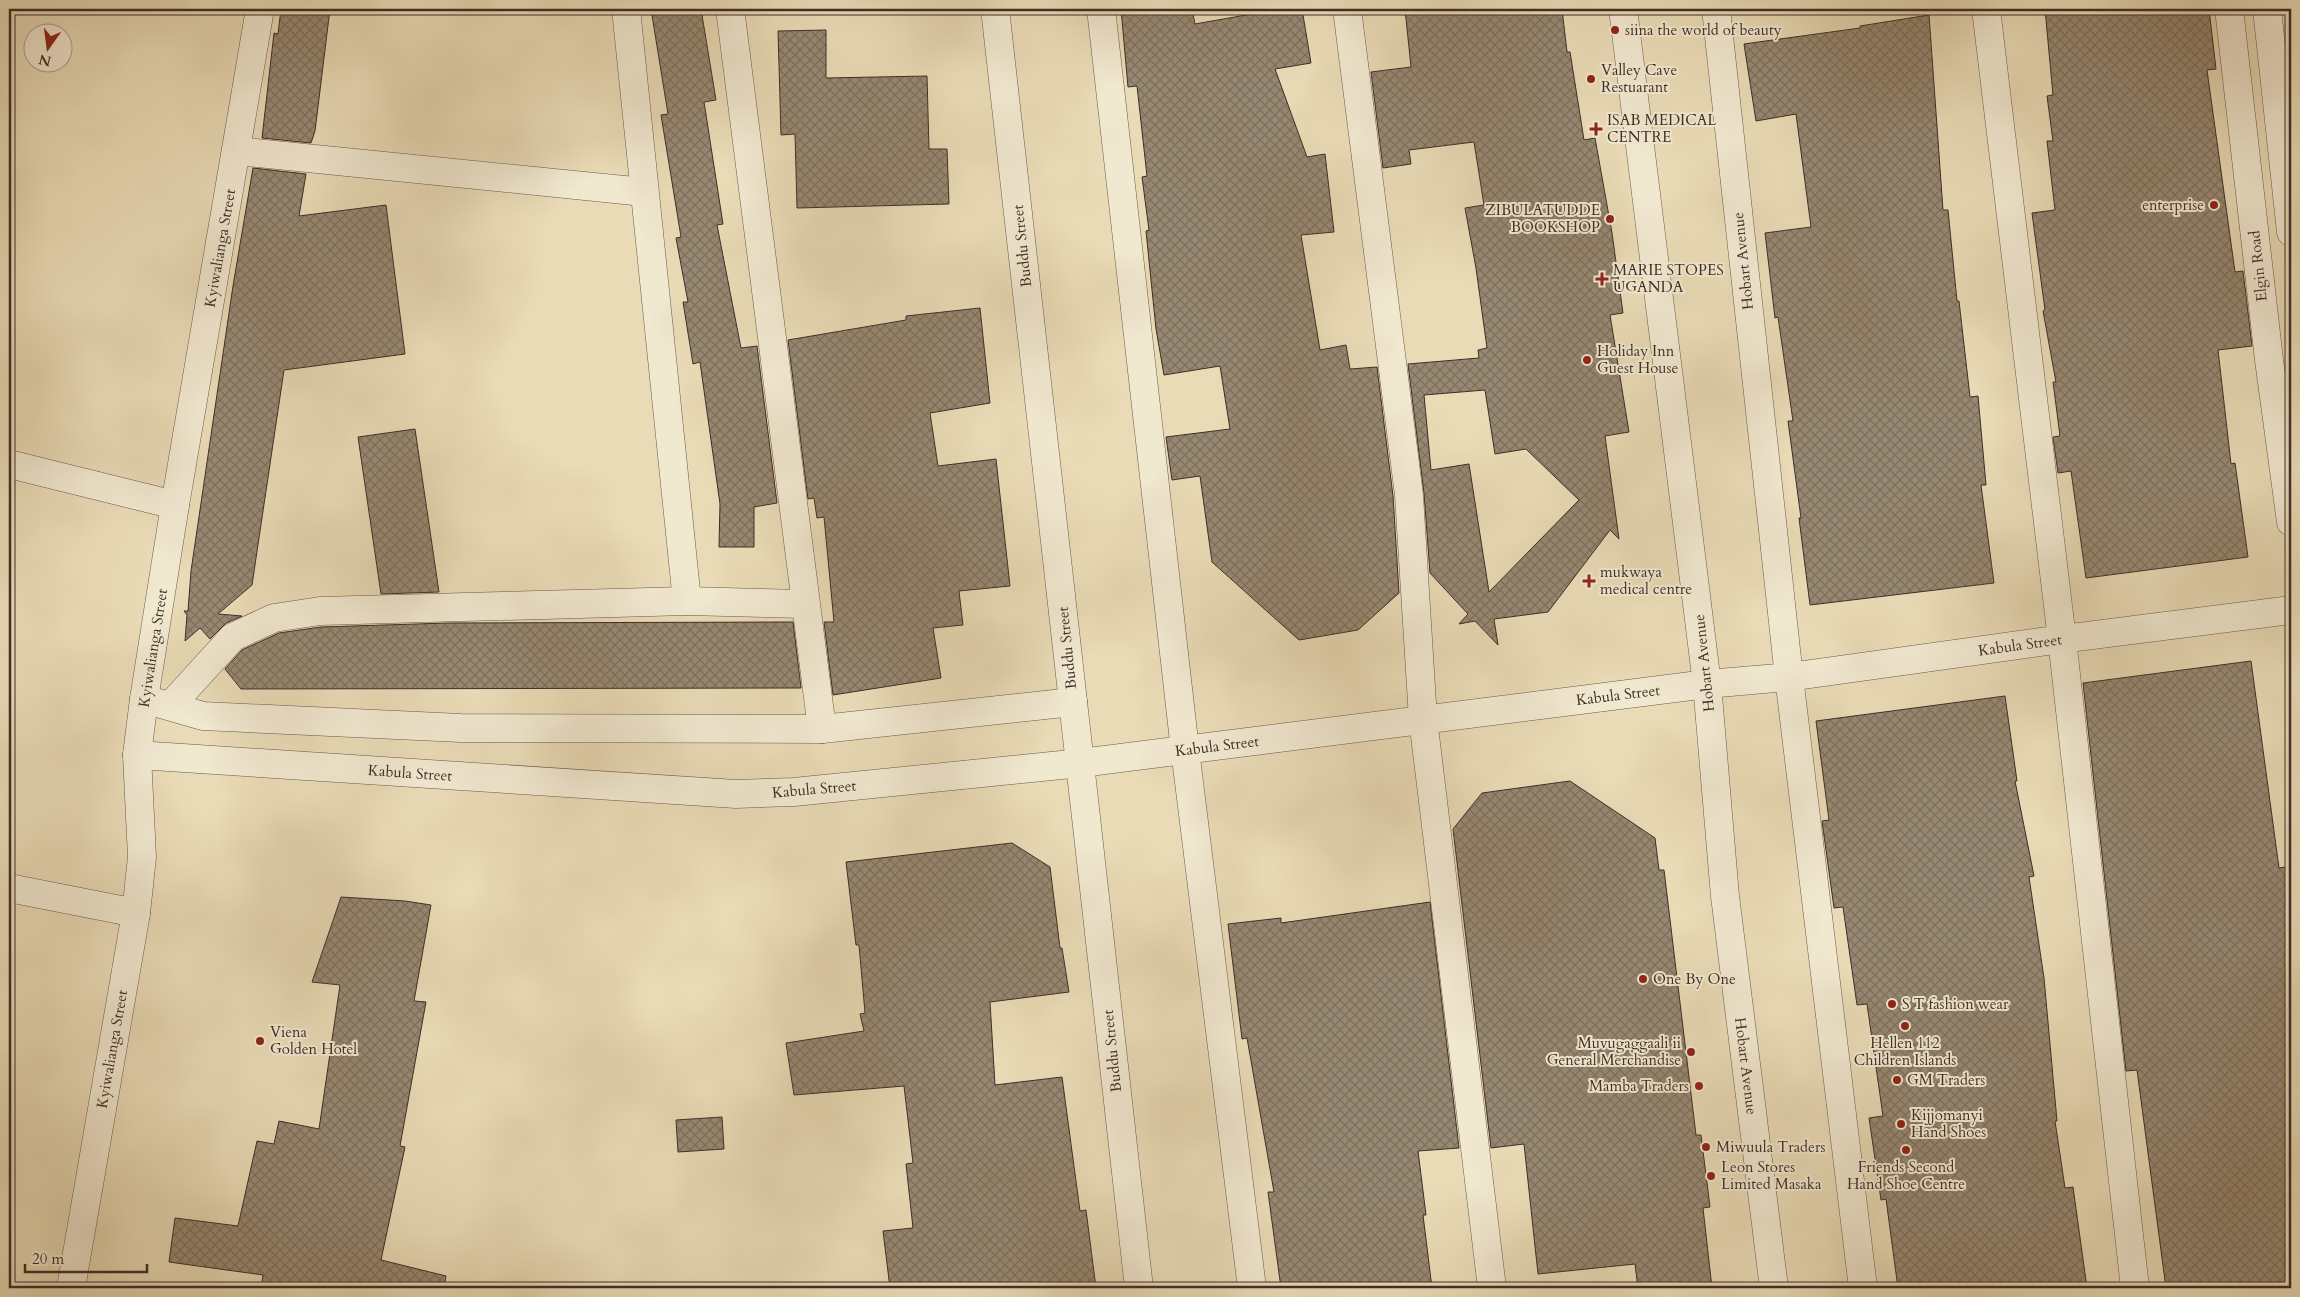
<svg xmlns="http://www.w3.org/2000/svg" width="2300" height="1297" font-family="Cardo,serif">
<defs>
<pattern id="building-cross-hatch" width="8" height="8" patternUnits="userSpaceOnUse" patternTransform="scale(1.25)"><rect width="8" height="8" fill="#978872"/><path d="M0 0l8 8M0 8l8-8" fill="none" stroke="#7d705e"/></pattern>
</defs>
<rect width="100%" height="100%" fill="#e9dbb6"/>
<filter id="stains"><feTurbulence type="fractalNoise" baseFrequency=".004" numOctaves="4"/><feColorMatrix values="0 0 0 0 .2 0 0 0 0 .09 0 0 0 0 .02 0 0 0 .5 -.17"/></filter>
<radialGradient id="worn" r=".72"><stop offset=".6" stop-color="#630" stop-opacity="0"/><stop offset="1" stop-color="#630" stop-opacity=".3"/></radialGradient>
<g fill="url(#building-cross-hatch)" stroke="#3e2e29" fill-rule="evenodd">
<path d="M281,9H330L315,131L311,143L262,138L274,33L278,34Z"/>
<path d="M651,9H701L716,100L704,102L723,224L717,225L741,348L757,346L777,503L754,507V547H719L720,504L700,362L693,364L683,302H688L676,238L681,237L661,115L668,114Z"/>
<path d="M1121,9H1192L1195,24L1280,9H1302L1311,63L1275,69L1307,157L1325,154L1334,232L1301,235L1320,350L1346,345L1350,369L1377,367L1393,496L1399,593L1358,630L1299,640L1212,562L1200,476L1172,480L1166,437L1230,429L1220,366L1164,375L1156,329L1146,231L1149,230L1142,177L1147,176L1137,86L1128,87Z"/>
<path d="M1405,9H1562L1567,52H1570L1584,140L1595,138L1612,233L1623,313L1610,315L1629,432L1605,436L1619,539L1610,530L1548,612L1494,619L1498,645L1475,621L1459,624L1468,614L1430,573L1424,493L1408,364L1479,358L1478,350L1487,348L1476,268L1465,208L1484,205L1474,142L1409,150L1411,164L1383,168L1371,72L1411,67ZM1485,390L1495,454L1526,449L1579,500L1489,592L1469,464L1431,470L1424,395Z"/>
<path d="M2045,9H2209L2216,69L2207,70L2235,272L2243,271L2252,346L2218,350L2231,464L2235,463L2248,557L2086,578L2071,471L2058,473L2053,437L2060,436L2053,382H2056L2043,311L2045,310L2032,213L2055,210L2047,141H2053L2047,96L2053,95Z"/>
<path d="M1929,15L1943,210H1948L1957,301H1959L1970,397L1978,396L1986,485H1981L1994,583L1810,605L1799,518H1801L1788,421H1793L1778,317L1775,318L1765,233L1811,227L1796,114L1756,121L1744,44L1860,28V26Z"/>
<path d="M826,30V78L927,76L929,149H947L949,204L797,208L795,134L781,135L778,31Z"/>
<path d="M253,168L306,174L299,216L386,205L405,354L284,370L252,585L218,614L242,616L226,623L210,639L200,628L185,641L187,615L184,611H188L191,571L233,286Z"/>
<path d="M980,308L990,403L930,413L938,466L996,459L1010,586L959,591L963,625L933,628L941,678L833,695L824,622H834L824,517L817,518L814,498L808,499L788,340L906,320V316Z"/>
<path d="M415,429L439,592L381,594L358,437Z"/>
<path d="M793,622L801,688L241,689L225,669L242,650L279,633L321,627L448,623Z"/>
<path d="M2251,661L2279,868L2291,866V1288H2166L2137,1070L2126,1071L2083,683Z"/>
<path d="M2005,696L2017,781H2015L2034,876L2029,877L2044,978L2057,1121H2055L2065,1188L2073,1187L2087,1288H1898L1886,1199L1881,1200L1869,1118L1883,1116L1867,1004L1857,1005L1843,907L1834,908L1822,821L1829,820L1816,721Z"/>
<path d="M1570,781L1655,838L1659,870H1664L1696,1135H1701L1710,1207L1703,1208L1712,1288H1638L1635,1264L1538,1274L1524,1144L1491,1148L1453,829L1482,793Z"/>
<path d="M1012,843L1050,867L1060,948H1062L1069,992L990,1002L995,1085L1062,1077L1080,1211L1086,1210L1096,1288H890L883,1231L913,1228L906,1164L913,1163L904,1086L794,1095L786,1043L864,1031L860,1014L865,1013L859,945H856L846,862Z"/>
<path d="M341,897L405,901L431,905L414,1001L426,1002L400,1146L405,1147L381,1260L446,1276L444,1288H261L263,1275L169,1262L175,1218L238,1226L257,1141L274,1144L279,1121L319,1129L340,985L312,982Z"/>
<path d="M1430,902L1459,1148L1418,1151L1426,1215H1423L1432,1288H1281L1268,1192H1274L1247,1038L1242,1039L1228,924L1281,918V923Z"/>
<path d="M722,1117L724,1149L678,1152L676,1120Z"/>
</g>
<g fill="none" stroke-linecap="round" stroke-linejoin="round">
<g stroke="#69594c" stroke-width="29">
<g id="minor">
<path d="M626,9L687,601"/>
<path d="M730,9L822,729"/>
<path d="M995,9L1139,1288"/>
<path d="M1101,9L1185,750L1252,1288"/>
<path d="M1347,9L1409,495L1423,719L1492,1288"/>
<path d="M1623,9L1707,684L1725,896L1774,1288"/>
<path d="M1716,9L1789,677L1863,1288"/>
<path d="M1986,9L2062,639L2135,1288"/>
<path d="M2229,9L2269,360L2291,522"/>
<path d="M2267,9L2291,232"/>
<path d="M237,151L644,192"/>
<path d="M9,464L175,505"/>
<path d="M144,699L203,716L461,728L822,729L1073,702"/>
<path d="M170,706L233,637L274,618L320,611L687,601L805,604"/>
<path d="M137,755L736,794L794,792L1081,763L1707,684L1789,677L2062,639L2291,610"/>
<path d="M9,888L136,913"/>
<path d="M71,1288L136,913L142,857L137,755L144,699L175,505L260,9"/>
</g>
</g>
<use href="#minor" stroke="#f1e8d0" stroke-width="28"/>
</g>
<g fill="#8f2418" stroke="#f1e8d0" stroke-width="2">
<circle cx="1615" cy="30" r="5"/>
<circle cx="1591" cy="79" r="5"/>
<path d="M1593.5 121.5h5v5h5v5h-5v5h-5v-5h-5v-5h5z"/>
<circle cx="2214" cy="205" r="5"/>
<circle cx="1610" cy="219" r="5"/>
<path d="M1599.5 271.5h5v5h5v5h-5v5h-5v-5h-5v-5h5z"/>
<circle cx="1587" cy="360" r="5"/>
<path d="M1586.5 573.5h5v5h5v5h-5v5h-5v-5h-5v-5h5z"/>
<circle cx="1643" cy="979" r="5"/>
<circle cx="1892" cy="1004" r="5"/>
<circle cx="1905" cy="1026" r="5"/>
<circle cx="260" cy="1041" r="5"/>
<circle cx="1691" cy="1052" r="5"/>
<circle cx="1897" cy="1080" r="5"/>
<circle cx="1699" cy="1086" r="5"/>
<circle cx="1901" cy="1124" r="5"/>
<circle cx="1706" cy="1147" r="5"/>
<circle cx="1906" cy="1150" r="5"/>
<circle cx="1711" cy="1176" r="5"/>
</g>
<g text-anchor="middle" stroke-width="4" stroke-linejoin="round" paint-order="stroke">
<g font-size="15" fill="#3e2e29" stroke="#f1e8d0" text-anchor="start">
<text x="1625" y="35">siina the world of beauty</text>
<text x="1601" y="75">Valley Cave<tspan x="1601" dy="17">Restuarant</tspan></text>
<text x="1607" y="125">ISAB MEDICAL<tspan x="1607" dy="17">CENTRE</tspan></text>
<text x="2204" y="210" text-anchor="end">enterprise</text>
<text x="1600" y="215" text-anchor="end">ZIBULATUDDE<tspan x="1600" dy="17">BOOKSHOP</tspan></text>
<text x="1613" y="275">MARIE STOPES<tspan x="1613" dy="17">UGANDA</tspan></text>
<text x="1597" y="356">Holiday Inn<tspan x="1597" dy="17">Guest House</tspan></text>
<text x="1600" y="577">mukwaya<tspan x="1600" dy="17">medical centre</tspan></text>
<text x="1653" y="984">One By One</text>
<text x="1902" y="1009">S T fashion wear</text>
<text x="270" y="1037">Viena<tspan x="270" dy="17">Golden Hotel</tspan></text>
<text x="1681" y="1048" text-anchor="end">Muvugaggaali ii<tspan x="1681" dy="17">General Merchandise</tspan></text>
<text x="1905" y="1048" text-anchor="middle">Hellen 112<tspan x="1905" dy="17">Children Islands</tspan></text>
<text x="1907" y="1085">GM Traders</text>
<text x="1689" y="1091" text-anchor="end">Mamba Traders</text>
<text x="1911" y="1120">Kijjomanyi<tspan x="1911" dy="17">Hand Shoes</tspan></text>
<text x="1716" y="1152">Miwuula Traders</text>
<text x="1721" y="1172">Leon Stores<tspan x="1721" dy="17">Limited Masaka</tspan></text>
<text x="1906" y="1172" text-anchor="middle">Friends Second<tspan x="1906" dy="17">Hand Shoe Centre</tspan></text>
</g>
<g font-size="15" fill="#3e2e29" stroke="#f1e8d0">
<text transform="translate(1022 246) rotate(-96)" y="5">Buddu Street</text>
<text transform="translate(220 248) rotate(-80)" y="5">Kyiwalianga Street</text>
<text transform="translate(1743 261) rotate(-96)" y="5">Hobart Avenue</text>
<text transform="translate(2258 266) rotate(-96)" y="5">Elgin Road</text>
<text transform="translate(2020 645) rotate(-8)" y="5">Kabula Street</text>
<text transform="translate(153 648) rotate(-81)" y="5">Kyiwalianga Street</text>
<text transform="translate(1067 648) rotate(-96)" y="5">Buddu Street</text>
<text transform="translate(1704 663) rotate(-96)" y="5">Hobart Avenue</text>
<text transform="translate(1618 695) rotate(-7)" y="5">Kabula Street</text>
<text transform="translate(1217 746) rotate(-7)" y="5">Kabula Street</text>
<text transform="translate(410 773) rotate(4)" y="5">Kabula Street</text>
<text transform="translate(814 789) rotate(-5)" y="5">Kabula Street</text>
<text transform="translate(112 1049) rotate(-80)" y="5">Kyiwalianga Street</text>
<text transform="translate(1112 1051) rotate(-96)" y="5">Buddu Street</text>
<text transform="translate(1746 1066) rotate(83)" y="5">Hobart Avenue</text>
</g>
</g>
<rect width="2300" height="1297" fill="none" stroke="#e9dbb6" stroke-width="30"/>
<rect x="10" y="10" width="2280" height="1277" fill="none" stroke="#3e2e29" stroke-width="2.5"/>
<rect x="15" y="15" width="2270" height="1267" fill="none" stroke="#3e2e29"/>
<g transform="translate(48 48) rotate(194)"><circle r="24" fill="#f1e8d0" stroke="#a99e8d"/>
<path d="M0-4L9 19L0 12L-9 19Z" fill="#8f2418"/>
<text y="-8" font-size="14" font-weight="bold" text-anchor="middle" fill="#3e2e29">N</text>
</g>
<path d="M25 1264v8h122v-8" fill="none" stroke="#3e2e29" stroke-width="2.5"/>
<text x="32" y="1264" font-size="15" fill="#3e2e29" stroke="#f1e8d0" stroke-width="4" paint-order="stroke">20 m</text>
<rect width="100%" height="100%" filter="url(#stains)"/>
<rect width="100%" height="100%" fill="url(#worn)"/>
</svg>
